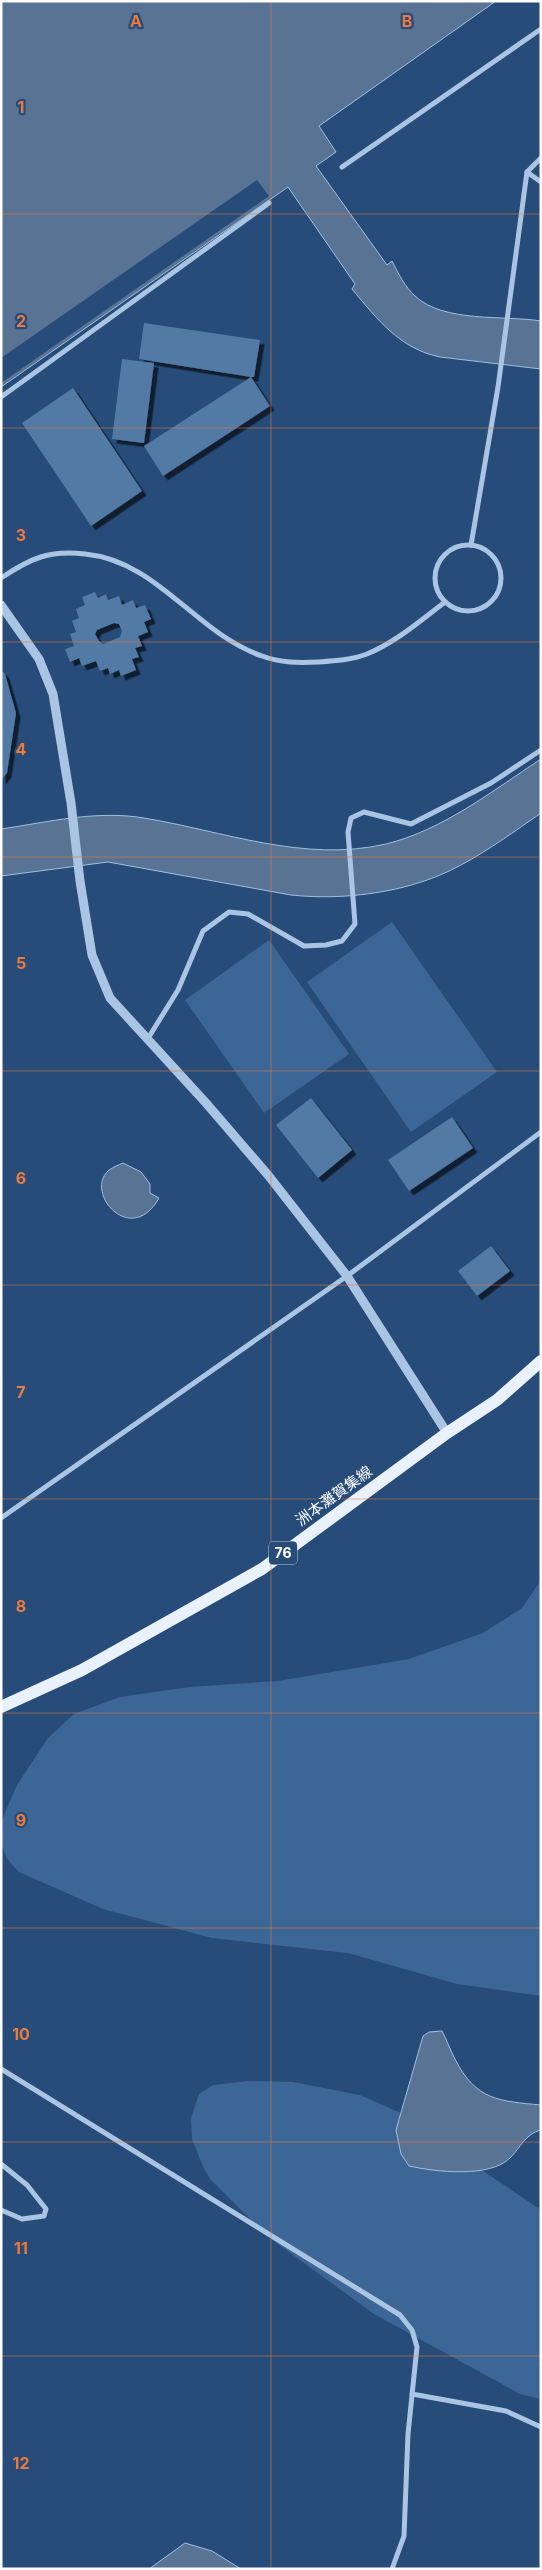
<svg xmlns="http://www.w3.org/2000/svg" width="542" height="2570" font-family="Inter,'Noto Sans JP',sans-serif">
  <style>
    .green { fill: #3b6696 }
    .water { fill: #597394; stroke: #9ec0e3 }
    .pier { fill: #274c79 }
    .building { fill: #5379a5; fill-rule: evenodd; filter: url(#shadow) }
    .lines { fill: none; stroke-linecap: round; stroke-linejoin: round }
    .minor { stroke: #aac5e3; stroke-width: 5 }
    .tertiary { stroke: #aac5e3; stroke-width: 9 }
    .primary { stroke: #e9f1fc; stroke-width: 12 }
    .grid { fill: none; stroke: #ed7a3d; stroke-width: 1; stroke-opacity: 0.55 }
    .labels { text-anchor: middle; stroke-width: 4.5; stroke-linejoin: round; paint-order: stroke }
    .shield { fill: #274c79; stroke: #bec9d7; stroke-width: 1 }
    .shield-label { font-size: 14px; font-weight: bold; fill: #fff }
    .street-label { font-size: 15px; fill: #fff; stroke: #274c79 }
    .grid-label { font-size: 16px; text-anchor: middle; font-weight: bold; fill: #ed7a3d; stroke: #274c79; stroke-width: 4.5; stroke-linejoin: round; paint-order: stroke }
  </style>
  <defs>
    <filter id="shadow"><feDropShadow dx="4.5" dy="4.5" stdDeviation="0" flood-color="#0009"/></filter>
  </defs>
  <rect width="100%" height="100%" fill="#274c79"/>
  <g class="green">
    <polygon points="392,922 497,1072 411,1132 307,982"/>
    <polygon points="269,940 349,1054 264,1113 185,1000"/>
    <polygon points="541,1580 541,1996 457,1984 348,1953 212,1938 103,1909 19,1872 7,1859 1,1843 1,1822 17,1785 48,1738 74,1714 120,1697 189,1687 278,1681 409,1659 483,1633 522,1608"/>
    <polygon points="250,2081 293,2082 360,2095 432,2127 479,2168 541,2210 541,2399 520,2394 374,2314 267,2236 211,2180 204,2169 192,2139 191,2118 199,2094 213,2085"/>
  </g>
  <g class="water">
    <path d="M 1,1 L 496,1 L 319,126 L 336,152 L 316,166 L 387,265 L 392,261 C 398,273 405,287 415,296 C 444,323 503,315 541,321 L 541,369 L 440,357 C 400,349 377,319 352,289 L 355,284 L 288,187 L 1,387 Z"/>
    <path d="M 541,759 L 541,813 C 515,831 489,850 461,865 C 412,892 346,901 291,895 L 108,862 L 1,876 L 1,829 C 49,822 96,810 144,818 C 223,831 304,863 386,844 C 443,830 492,791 541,759 Z"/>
    <path d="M 123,1163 L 141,1172 L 150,1184 L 150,1193 L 159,1198 C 131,1248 83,1192 109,1170 C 113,1167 119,1165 123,1163 Z"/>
    <path d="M 442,2031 C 447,2040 450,2050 455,2059 C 476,2101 500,2101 541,2105 L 541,2130 C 525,2134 521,2147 510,2158 C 490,2178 436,2172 409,2166 L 401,2154 L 396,2130 L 423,2036 L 429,2032 Z"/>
    <polygon points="185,2543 212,2551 241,2569 149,2569"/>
  </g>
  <polygon class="pier" points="257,180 269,196 1,383 1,358"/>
  <g class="building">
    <polygon points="144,323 260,340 254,377 251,377 270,406 163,476 144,446 251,377 139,359"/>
    <polygon points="122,359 154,363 144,443 112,439"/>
    <polygon points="73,388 142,491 91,526 22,423"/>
    <path d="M 95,592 L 98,598 L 106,594 L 108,600 L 119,596 L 122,605 L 133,600 L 136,608 L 145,605 L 151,619 L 144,622 L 148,632 L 138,636 L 142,646 L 135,648 L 139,657 L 132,659 L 136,670 L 121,676 L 119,670 L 110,674 L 108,668 L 100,671 L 96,661 L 82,666 L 79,658 L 70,662 L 65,649 L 74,646 L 70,634 L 76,632 L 72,621 L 79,618 L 76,609 L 85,605 L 82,597 ZM 114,623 L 119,624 L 122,631 L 120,637 L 103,644 L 99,641 L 95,634 L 97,630 Z"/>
    <polygon points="1,670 5,674 16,713 7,773 1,780"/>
    <polygon points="311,1098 352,1150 318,1178 276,1125"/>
    <polygon points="452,1117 473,1148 409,1191 388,1160"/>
    <polygon points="491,1246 510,1271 477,1296 458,1271"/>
  </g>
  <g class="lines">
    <g class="minor">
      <polyline points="342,167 541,29"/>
      <polyline points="527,172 541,182"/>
      <polyline points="1,397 269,203"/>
      <polyline points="471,545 498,387 527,172 541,158"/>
      <circle cx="468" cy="578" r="33"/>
      <path d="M 1,578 C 31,558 49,550 85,554 C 158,561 195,633 262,656 C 281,663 299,663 318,662 C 334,661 352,660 367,654 C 396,642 420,621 445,602"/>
      <polyline points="147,1040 178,990 203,931 229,912 248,914 304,946 326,945 342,941 355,924 348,832 351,818 364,812 411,824 491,783 541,750"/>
      <polyline points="1,1518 347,1276 541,1132"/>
      <polyline points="1,2069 400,2315 412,2330 417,2347 408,2434 404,2536 392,2569"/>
      <polyline points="1,2164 27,2185 46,2209 44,2216 22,2219 1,2210"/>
      <polyline points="412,2394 506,2411 541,2427"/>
    </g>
    <polyline class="tertiary" points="1,605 39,659 53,694 71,803 80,881 92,955 110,998 206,1103 268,1175 347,1276 447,1433"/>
    <polyline class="primary" points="1,1707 82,1670 262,1569 447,1433 497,1400 541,1361"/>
  </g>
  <path class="grid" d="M 271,1 L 271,2569M 1,214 L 541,214M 1,428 L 541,428M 1,642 L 541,642M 1,857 L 541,857M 1,1071 L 541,1071M 1,1285 L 541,1285M 1,1499 L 541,1499M 1,1713 L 541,1713M 1,1928 L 541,1928M 1,2142 L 541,2142M 1,2356 L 541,2356"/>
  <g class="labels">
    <rect class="shield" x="269" y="1541.5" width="28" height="23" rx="4"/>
    <g class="shield-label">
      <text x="283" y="1558">76</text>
    </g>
    <g class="street-label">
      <text transform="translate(334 1496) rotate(-36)" y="5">洲本灘賀集線</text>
    </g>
  </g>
  <g class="grid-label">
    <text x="136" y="27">A</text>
    <text x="407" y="27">B</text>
    <text x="21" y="113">1</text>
    <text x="21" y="327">2</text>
    <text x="21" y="541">3</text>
    <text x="21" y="755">4</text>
    <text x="21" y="969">5</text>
    <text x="21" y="1184">6</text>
    <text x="21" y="1398">7</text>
    <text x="21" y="1612">8</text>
    <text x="21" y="1826">9</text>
    <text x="21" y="2040">10</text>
    <text x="21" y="2254">11</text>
    <text x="21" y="2469">12</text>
  </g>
  <rect width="542" height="2570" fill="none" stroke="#ffffff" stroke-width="5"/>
</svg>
